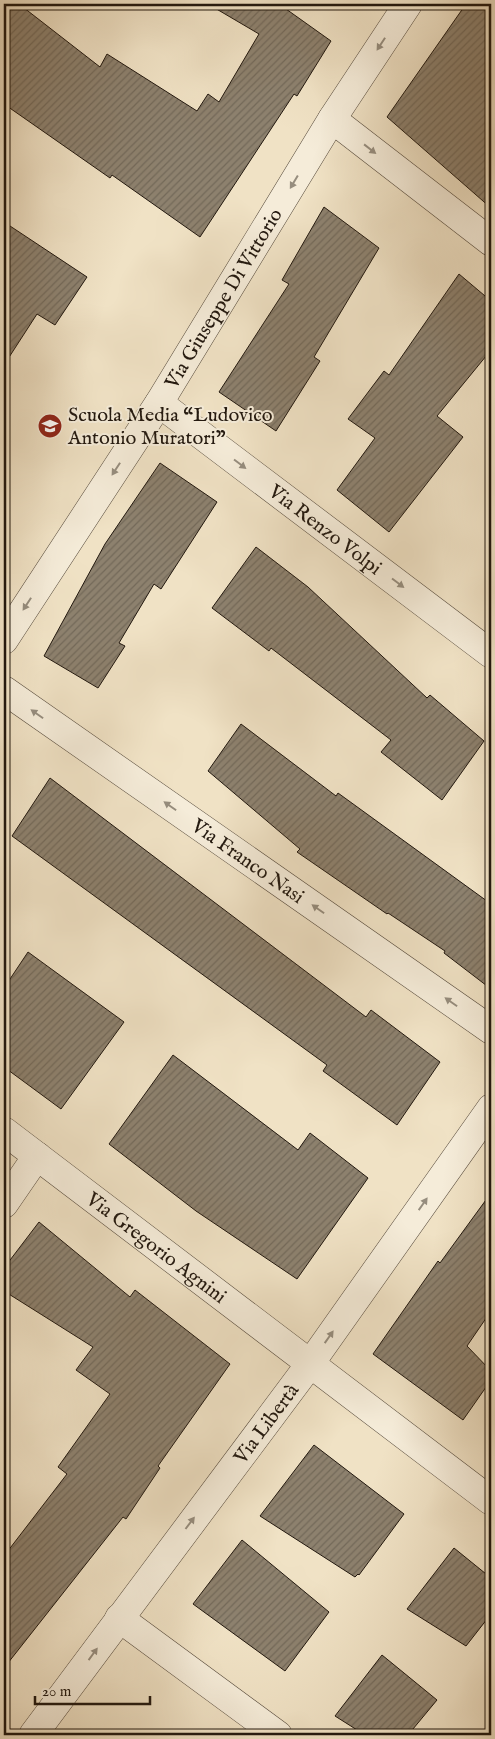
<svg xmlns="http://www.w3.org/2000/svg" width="495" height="1739" font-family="'IM FELL English',serif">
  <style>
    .building { fill: url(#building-hatch); stroke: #22180f }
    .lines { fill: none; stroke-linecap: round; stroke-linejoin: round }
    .street-casing { stroke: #564a3c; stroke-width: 29 }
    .street { stroke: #f5ecd9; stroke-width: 28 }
    .oneway { fill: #968d7e }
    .labels { text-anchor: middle; stroke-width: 4; stroke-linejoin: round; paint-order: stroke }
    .street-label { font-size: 20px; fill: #22180f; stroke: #f5ecd9 }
    .poi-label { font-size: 20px; fill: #22180f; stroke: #f5ecd9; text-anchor: start }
  </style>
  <defs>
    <pattern id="building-hatch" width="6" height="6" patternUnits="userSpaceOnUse" patternTransform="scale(1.25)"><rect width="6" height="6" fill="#8d816e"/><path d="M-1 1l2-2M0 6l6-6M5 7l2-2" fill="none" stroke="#736959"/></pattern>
  </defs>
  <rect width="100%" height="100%" fill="#f0e2c5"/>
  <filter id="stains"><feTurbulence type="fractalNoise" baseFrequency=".004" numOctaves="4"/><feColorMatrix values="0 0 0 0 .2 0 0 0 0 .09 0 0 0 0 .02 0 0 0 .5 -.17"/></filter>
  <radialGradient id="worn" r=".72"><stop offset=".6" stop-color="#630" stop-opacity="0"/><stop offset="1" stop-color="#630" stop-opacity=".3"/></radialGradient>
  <g class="building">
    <polygon points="4,4 19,4 100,67 107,54 197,111 208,94 219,102 259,34 208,4 279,4 331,41 297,96 294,94 200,237 112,175 110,178 4,104"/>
    <polygon points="466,4 491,4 491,208 387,117"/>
    <polygon points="324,207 379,248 314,357 320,361 276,431 219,392 289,284 282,280"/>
    <polygon points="4,222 87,277 55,325 37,314 4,365"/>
    <polygon points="459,274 491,301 491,350 437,416 463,437 389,532 337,490 375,438 348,419 384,371 389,375"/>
    <polygon points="160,463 217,502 161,589 154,584 119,643 125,646 98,688 44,656 105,544"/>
    <polygon points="256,547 308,587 427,698 430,695 484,741 442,800 381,752 391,740 271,648 269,651 212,608"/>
    <polygon points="241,724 336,796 338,793 491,904 491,989 444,953 445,951 388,913 387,914 297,852 300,849 208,771"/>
    <polygon points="50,778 366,1017 371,1010 440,1062 397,1125 323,1071 327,1065 12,836"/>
    <polygon points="28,952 124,1022 61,1109 4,1067 4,988"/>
    <polygon points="173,1055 298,1150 310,1133 368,1178 297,1279 196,1211 109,1144"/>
    <polygon points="491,1193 491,1311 467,1346 491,1371 491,1380 463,1420 373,1354 438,1261 440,1263"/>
    <polygon points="39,1222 130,1297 135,1290 230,1364 158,1466 160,1468 126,1519 123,1517 4,1668 4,1556 67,1474 58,1467 110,1394 76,1370 93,1347 4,1291 4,1268"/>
    <polygon points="314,1445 404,1514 359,1575 358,1574 355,1577 260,1516"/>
    <polygon points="242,1540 329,1612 285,1671 193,1604"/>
    <polygon points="454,1548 491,1578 491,1614 466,1646 407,1609"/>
    <polygon points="382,1655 437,1700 408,1735 365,1735 335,1716"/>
  </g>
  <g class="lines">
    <defs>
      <g id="street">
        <polyline points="332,119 491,242"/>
        <path id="s1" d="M 159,403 L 491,654"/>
        <path id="s2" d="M 4,640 L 159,403 L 332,119 L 408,4"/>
        <path id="s3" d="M 4,690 L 491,1030"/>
        <path id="s4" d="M 4,1131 L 491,1501"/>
        <polyline points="4,1204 37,1156"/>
        <polyline points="119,1618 278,1735"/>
        <path id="s5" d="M 33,1735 L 310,1364 L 491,1108"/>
      </g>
    </defs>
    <use href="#street" class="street-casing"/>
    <use href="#street" class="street"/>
  </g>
  <defs><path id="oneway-solid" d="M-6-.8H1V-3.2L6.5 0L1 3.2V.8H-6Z" transform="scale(1.25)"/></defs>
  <g class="oneway">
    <use href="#oneway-solid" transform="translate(381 44) rotate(123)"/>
    <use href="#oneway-solid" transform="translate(370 149) rotate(38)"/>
    <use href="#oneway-solid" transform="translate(294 182) rotate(121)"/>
    <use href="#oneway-solid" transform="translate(240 464) rotate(37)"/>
    <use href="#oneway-solid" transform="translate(116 469) rotate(123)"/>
    <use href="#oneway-solid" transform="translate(398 583) rotate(37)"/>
    <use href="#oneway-solid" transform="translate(27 604) rotate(123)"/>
    <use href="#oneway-solid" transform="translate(37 714) rotate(-145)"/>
    <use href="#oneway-solid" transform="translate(170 806) rotate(-145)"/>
    <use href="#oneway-solid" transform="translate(318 909) rotate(-145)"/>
    <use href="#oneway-solid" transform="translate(451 1002) rotate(-145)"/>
    <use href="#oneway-solid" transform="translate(423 1204) rotate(-55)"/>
    <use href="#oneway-solid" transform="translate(329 1337) rotate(-55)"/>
    <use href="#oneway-solid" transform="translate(190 1523) rotate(-53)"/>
    <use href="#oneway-solid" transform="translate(93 1654) rotate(-54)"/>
  </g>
  <defs>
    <symbol id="school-disc" viewBox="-11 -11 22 22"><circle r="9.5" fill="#8f2418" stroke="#f5ecd9"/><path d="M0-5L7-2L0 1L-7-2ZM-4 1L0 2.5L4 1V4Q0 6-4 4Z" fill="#fff"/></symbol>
  </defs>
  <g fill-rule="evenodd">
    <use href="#school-disc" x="36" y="412" width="28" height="28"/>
  </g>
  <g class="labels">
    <g class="street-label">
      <text dy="7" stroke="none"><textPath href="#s2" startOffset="406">Via Giuseppe Di Vittorio</textPath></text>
      <text dy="7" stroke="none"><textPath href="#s1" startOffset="209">Via Renzo Volpi</textPath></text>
      <text dy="7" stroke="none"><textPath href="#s3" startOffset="298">Via Franco Nasi</textPath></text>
      <text dy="7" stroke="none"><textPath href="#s4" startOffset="192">Via Gregorio Agnini</textPath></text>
      <text dy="7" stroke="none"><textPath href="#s5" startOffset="389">Via Libertà</textPath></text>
    </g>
    <g class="poi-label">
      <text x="68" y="421">Scuola Media “Ludovico<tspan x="68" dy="23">Antonio Muratori”</tspan></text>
    </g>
  </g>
  <rect width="495" height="1739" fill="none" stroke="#f0e2c5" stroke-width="20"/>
  <rect x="5" y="5" width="485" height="1729" fill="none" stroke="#22180f" stroke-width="2.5"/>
  <rect x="10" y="10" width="475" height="1719" fill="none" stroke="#22180f"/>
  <path d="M35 1696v8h115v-8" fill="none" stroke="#22180f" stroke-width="2.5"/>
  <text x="42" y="1696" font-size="15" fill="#22180f" stroke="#f5ecd9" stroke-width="4" paint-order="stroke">20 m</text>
  <rect width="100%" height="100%" filter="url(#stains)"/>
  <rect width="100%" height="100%" fill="url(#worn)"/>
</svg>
